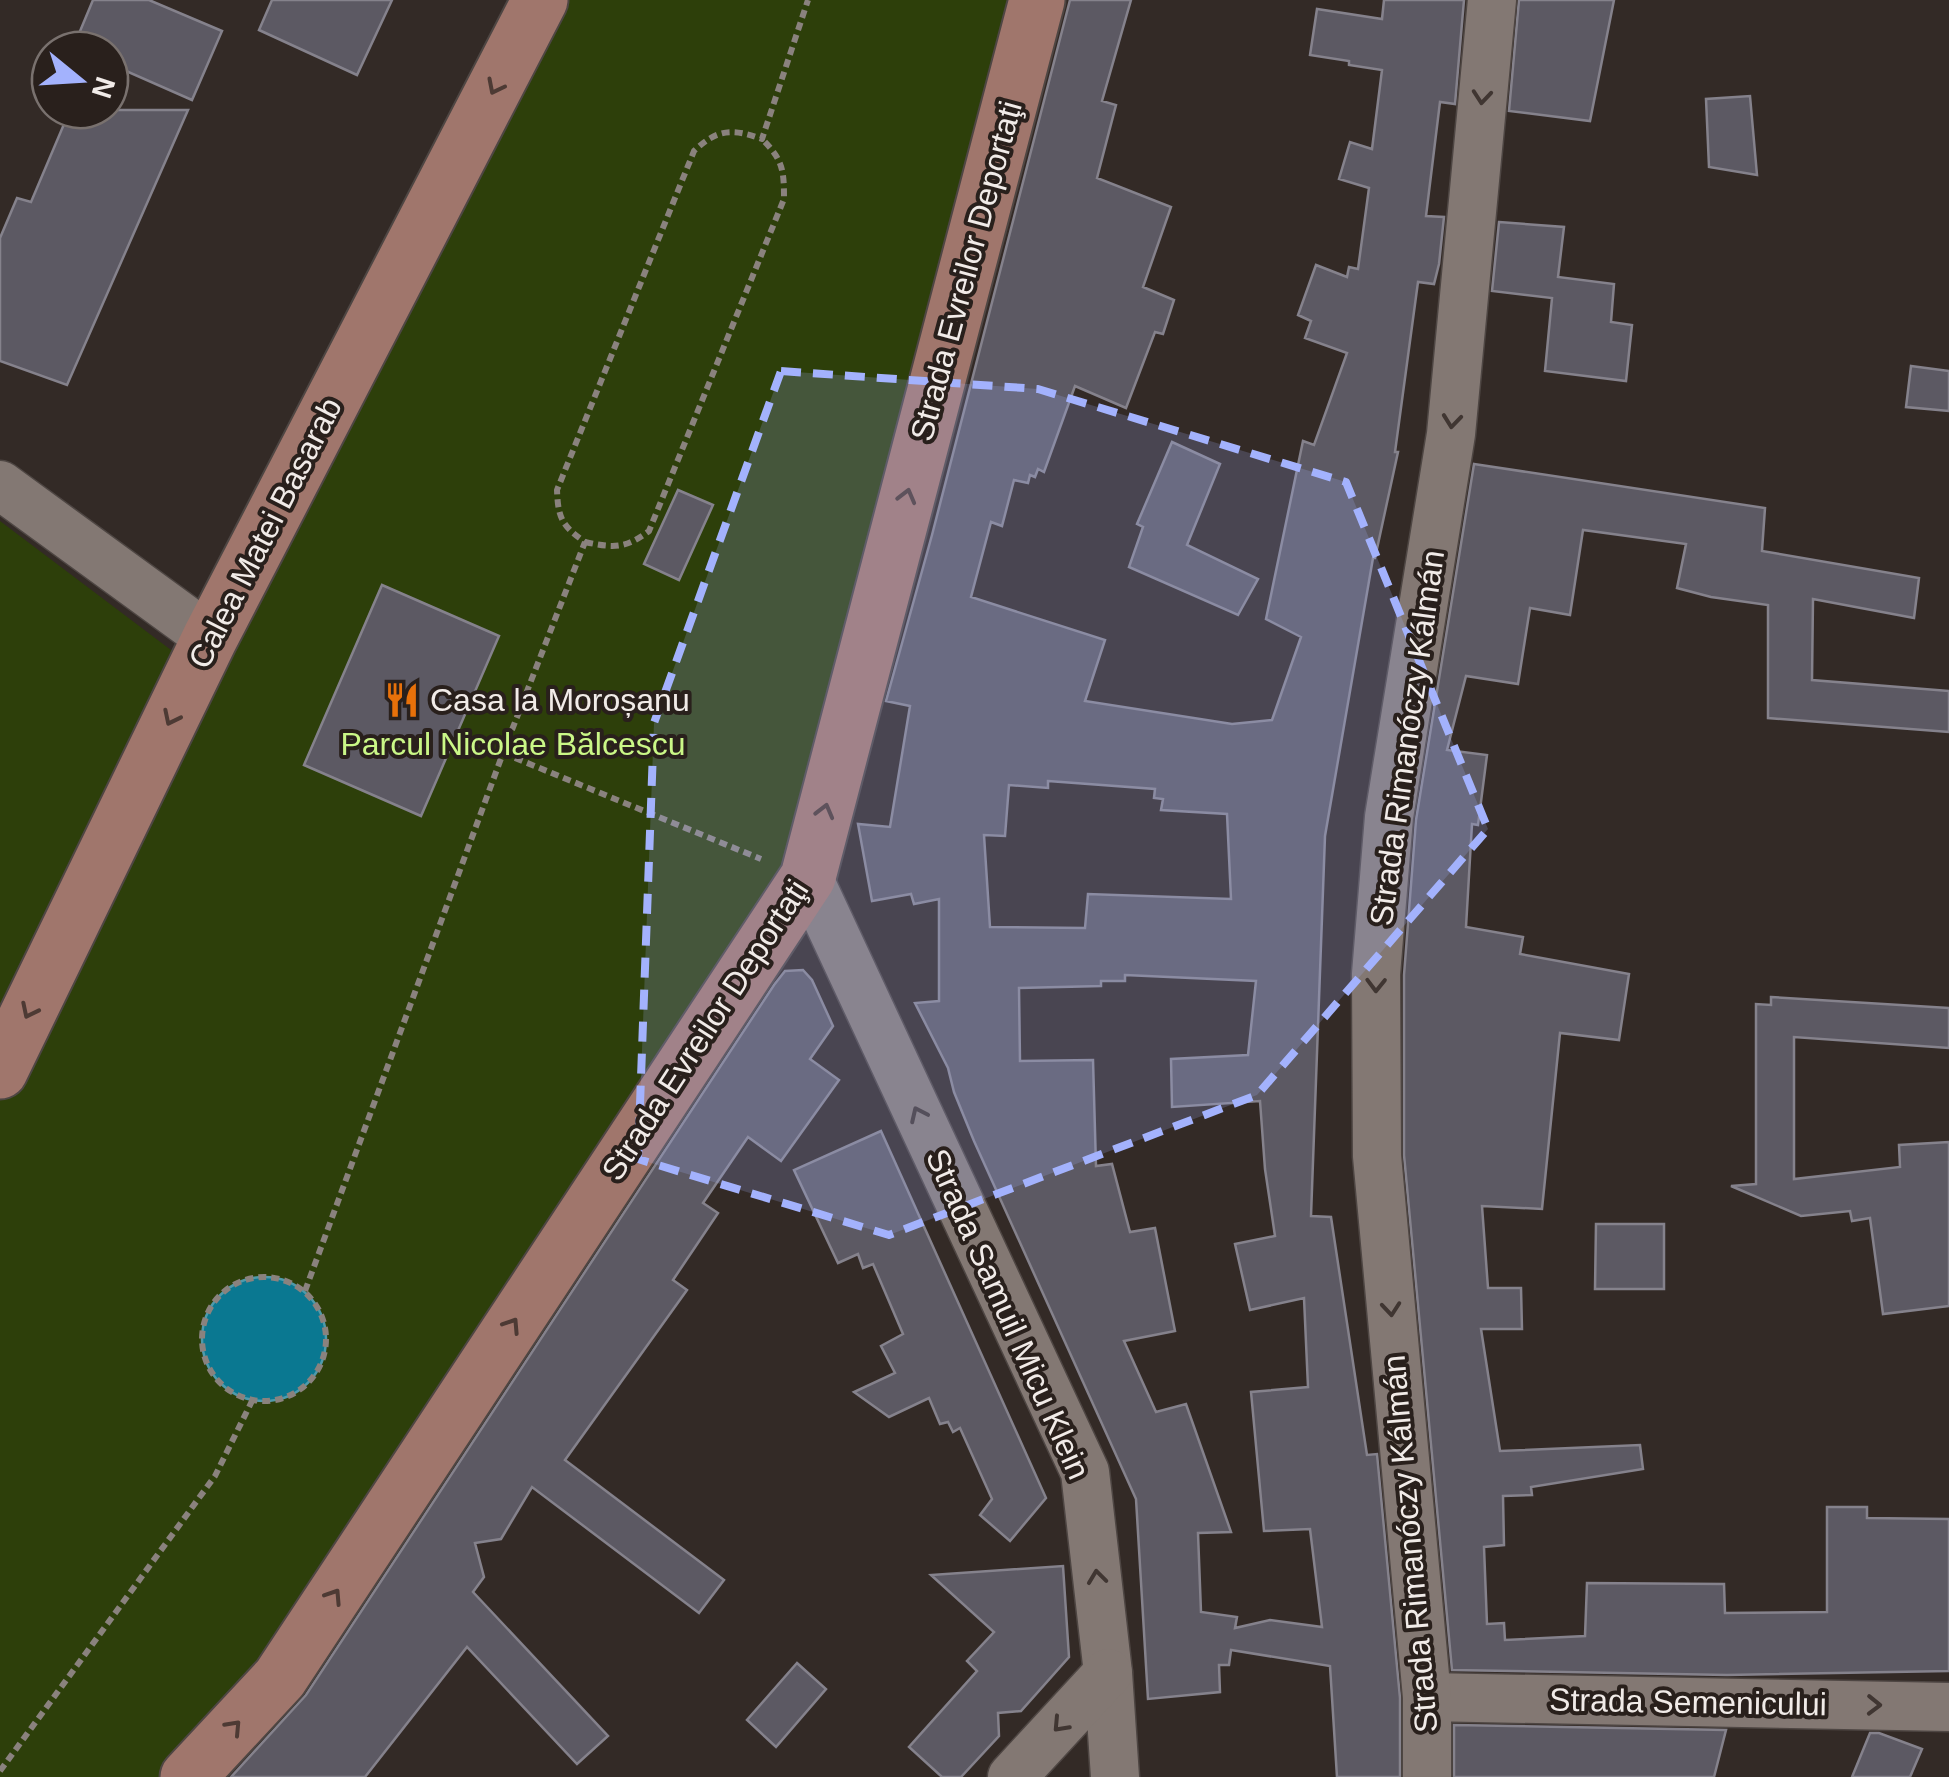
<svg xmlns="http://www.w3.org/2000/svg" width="1949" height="1777" font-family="Arial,sans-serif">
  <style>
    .green { fill: #2d3f0a }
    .water { fill: #0a7891; stroke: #4f9aab; stroke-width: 2.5 }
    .building { fill: #5c5963; stroke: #85828c; stroke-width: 2.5; fill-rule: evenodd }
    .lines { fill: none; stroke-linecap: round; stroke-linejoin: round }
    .street-casing { stroke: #4e4643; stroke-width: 51 }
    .secondary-casing { stroke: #4e4643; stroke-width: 59 }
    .path { stroke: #8a827e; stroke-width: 6; stroke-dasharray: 8 5; stroke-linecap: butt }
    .street { stroke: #837873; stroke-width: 48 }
    .secondary { stroke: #a0766c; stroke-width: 55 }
    .oneway { stroke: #4d3a34 }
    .oneway2 { stroke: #403632 }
    .marked { fill: #a3b2fd; fill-opacity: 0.2; stroke: #a3b2fd; stroke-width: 8; stroke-dasharray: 20 12; stroke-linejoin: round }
    .labels { text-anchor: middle; stroke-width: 8; stroke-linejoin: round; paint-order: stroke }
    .street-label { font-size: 32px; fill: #f1ebe8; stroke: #29201c }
    .poi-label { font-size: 32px; fill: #f1ebe8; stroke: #29201c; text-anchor: start }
    .park-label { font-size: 32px; fill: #caf787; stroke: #29201c }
  </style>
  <rect width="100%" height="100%" fill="#332a26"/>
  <polygon class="green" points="540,0 1037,0 808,877 188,1777 0,1777 0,521 171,650 210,638"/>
  <circle class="water" cx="264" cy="1339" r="62"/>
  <g class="building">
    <polygon points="93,0 149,0 222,31 192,100 110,64 110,50 78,50 73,48"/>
    <polygon points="272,0 392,0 357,75 259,30"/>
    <path d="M 1070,0 L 1131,0 L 1102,101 L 1116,105 L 1097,178 L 1171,207 L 1143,287 L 1174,300 L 1163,334 L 1155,332 L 1126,408 L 1075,386 L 1044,472 L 1038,469 L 1035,477 L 1030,475 L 1028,483 L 1014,480 L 1002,526 L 991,522 L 971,597 L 1105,640 L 1085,701 L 1232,724 L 1272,720 L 1301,637 L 1266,619 L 1303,441 L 1314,445 L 1347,353 L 1305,338 L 1311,321 L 1298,315 L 1316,265 L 1347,277 L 1349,267 L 1358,269 L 1369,188 L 1339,179 L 1350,142 L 1372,149 L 1382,70 L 1349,65 L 1349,61 L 1310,55 L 1317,9 L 1382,19 L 1384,0 L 1464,0 L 1455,104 L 1440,102 L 1426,216 L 1444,217 L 1439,264 L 1434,284 L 1418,282 L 1395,452 L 1398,452 L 1375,558 L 1373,558 L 1325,836 L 1311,1216 L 1331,1217 L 1367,1455 L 1377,1454 L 1400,1698 L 1400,1777 L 1337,1777 L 1330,1666 L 1231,1650 L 1229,1665 L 1219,1665 L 1220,1692 L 1148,1699 L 1136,1499 L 974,1141 L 954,1092 L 948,1068 L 915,1003 L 939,1001 L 939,899 L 914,904 L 911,894 L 872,901 L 858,824 L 890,827 L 910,706 L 886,701 L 932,535 ZM 1048,781 L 1155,789 L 1154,798 L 1163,799 L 1161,810 L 1227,814 L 1231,899 L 1088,894 L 1085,928 L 990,927 L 984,835 L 1005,836 L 1009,785 L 1048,788 ZM 1125,975 L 1256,981 L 1248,1055 L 1171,1059 L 1172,1107 L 1260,1101 L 1265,1169 L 1275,1236 L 1235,1244 L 1250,1310 L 1304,1298 L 1308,1387 L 1251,1392 L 1264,1531 L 1310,1529 L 1322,1627 L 1270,1620 L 1235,1628 L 1237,1617 L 1201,1612 L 1198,1533 L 1231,1532 L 1186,1404 L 1156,1412 L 1124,1341 L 1175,1331 L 1155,1228 L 1130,1232 L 1112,1164 L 1096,1166 L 1093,1060 L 1020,1061 L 1019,988 L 1101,986 L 1101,981 L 1125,981 Z"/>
    <polygon points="1519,0 1614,0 1590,121 1509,111"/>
    <polygon points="1750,96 1757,175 1709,167 1706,99"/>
    <polygon points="70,110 188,110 67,385 0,361 0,238 17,198 31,202"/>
    <polygon points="1499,222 1564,227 1558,277 1614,284 1611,322 1632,325 1626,381 1545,371 1552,298 1492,291"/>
    <polygon points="1911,366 1949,371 1949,411 1906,407"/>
    <polygon points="1172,442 1220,464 1187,545 1258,579 1238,615 1129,567 1143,527 1137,524"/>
    <polygon points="1474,464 1765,508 1762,551 1919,578 1914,618 1813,599 1812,680 1949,691 1949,732 1768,718 1768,605 1711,597 1677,588 1686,544 1583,530 1570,615 1530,608 1518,684 1466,676 1447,750 1487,755 1478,825 1472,824 1466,927 1523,937 1520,954 1629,974 1619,1040 1560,1033 1542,1209 1482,1206 1488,1288 1521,1288 1522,1329 1481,1329 1500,1451 1640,1445 1643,1469 1531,1487 1532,1495 1503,1496 1504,1545 1484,1547 1487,1624 1504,1623 1505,1640 1585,1636 1587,1583 1724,1584 1725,1613 1827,1612 1827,1507 1867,1507 1867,1518 1949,1519 1949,1671 1727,1675 1452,1670 1404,1155 1404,975 1416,820"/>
    <polygon points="678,490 713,505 679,580 644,564"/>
    <polygon points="382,585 499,636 421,816 304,765"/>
    <polygon points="803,970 812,980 833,1026 810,1059 839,1080 781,1161 748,1137 703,1203 718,1213 673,1280 687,1290 565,1460 724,1580 699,1613 532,1487 501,1539 475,1543 484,1577 473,1592 608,1736 577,1764 467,1647 365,1777 231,1777 306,1695 774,985 785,971"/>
    <polygon points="1771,997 1949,1008 1949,1048 1794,1037 1794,1179 1900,1167 1899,1145 1949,1142 1949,1306 1883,1314 1870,1218 1852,1221 1850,1211 1801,1216 1731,1186 1756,1184 1756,1004 1771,1005"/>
    <polygon points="881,1131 1046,1498 1010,1541 980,1515 992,1499 960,1428 953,1432 948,1422 940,1424 929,1398 889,1417 854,1392 895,1373 881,1346 903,1334 873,1264 863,1268 858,1254 838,1263 794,1170"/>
    <polygon points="1596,1224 1664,1224 1664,1289 1595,1289"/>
    <polygon points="1063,1566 1069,1657 1021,1711 998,1713 999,1736 961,1777 942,1777 909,1747 977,1671 967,1661 994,1632 931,1575"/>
    <polygon points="797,1663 826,1689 776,1747 747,1720"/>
    <polygon points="1454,1725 1726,1730 1714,1777 1454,1777"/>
    <polygon points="1870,1733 1879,1733 1922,1749 1910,1777 1852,1777"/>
  </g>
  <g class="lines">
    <defs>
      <g id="street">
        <polyline points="0,485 210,638"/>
        <polyline points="808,877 1085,1472 1108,1673 1115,1777"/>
        <polyline points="1427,1697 1949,1707"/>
        <polyline points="1012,1777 1108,1673"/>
        <polyline points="1427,1777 1427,1697 1377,1156 1376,974 1389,817 1451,434 1492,0"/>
      </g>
      <g id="secondary">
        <polyline points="0,1071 210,638 540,0"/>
        <polyline points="188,1777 280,1678 808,877 1037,0"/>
      </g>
    </defs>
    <use href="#street" class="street-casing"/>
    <use href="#secondary" class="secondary-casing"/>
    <g class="path">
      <path d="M 585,542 C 613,548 625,549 649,531 L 784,199 C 784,170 783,160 762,139"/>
      <polyline points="503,753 761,859"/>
      <circle cx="264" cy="1339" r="62"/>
      <path d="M 305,1291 L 503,753 L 585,542 C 562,526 558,518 557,490 L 694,151 C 717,129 732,128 762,139 L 808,0"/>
      <polyline points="0,1771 215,1476 252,1401"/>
    </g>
    <use href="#street" class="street"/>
    <use href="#secondary" class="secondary"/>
  </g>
  <defs><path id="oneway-chevron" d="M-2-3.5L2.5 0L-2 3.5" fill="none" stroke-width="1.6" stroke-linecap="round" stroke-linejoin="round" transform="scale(2.5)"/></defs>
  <g class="oneway">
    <use href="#oneway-chevron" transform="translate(495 87) rotate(117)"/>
    <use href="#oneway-chevron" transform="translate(907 496) rotate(-75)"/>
    <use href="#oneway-chevron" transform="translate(171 718) rotate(116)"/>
    <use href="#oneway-chevron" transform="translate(825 811) rotate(-75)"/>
    <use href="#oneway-chevron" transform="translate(29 1011) rotate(116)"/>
    <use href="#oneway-chevron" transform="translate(512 1325) rotate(-57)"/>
    <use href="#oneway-chevron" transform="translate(334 1596) rotate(-57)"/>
    <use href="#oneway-chevron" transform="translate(234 1727) rotate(-47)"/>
  </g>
  <g class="oneway2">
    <use href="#oneway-chevron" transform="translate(1482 97) rotate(95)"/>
    <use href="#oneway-chevron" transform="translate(1452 421) rotate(96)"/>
    <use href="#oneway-chevron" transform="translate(1376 985) rotate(91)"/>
    <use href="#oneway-chevron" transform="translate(918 1114) rotate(-115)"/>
    <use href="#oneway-chevron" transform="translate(1391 1309) rotate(85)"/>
    <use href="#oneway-chevron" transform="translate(1097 1577) rotate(-97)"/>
    <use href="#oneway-chevron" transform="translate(1874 1705) rotate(1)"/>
    <use href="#oneway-chevron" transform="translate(1060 1725) rotate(133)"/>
  </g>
  <path class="marked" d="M 781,371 L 1038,389 L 1346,482 L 1488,829 L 1257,1095 L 889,1235 L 638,1159 L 654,723 Z"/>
  <defs>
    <symbol id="restaurant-bare" viewBox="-9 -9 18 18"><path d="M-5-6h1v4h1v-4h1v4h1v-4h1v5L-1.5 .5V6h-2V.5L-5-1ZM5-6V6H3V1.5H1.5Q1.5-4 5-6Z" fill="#e8710a" stroke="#29201c" stroke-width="2.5" paint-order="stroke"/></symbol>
  </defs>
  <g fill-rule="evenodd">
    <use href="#restaurant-bare" x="377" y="675" width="50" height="50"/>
  </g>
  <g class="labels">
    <g class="street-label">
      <text transform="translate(966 271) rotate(-75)" y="11">Strada Evreilor Deportaţi</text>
      <text transform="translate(265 533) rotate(-63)" y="11">Calea Matei Basarab</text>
      <text transform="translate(1407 738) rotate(-82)" y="11">Strada Rimanóczy Kálmán</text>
      <text transform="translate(705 1030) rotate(-57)" y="11">Strada Evreilor Deportaţi</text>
      <text transform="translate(1008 1314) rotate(66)" y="11">Strada Samuil Micu Klein</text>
      <text transform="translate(1410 1544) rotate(-95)" y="11">Strada Rimanóczy Kálmán</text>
      <text transform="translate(1688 1702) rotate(1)" y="11">Strada Semenicului</text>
    </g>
    <g class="poi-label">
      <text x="430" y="711">Casa la Moroșanu</text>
    </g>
    <g class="park-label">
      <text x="513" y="755">Parcul Nicolae Bălcescu</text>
    </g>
  </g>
  <g transform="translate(80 80) rotate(108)"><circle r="48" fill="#29201c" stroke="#79716e" stroke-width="2.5"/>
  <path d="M0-8L18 38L0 25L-18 38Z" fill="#a3b2fd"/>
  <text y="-15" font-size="28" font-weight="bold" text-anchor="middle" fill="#f1ebe8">N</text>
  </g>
</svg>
